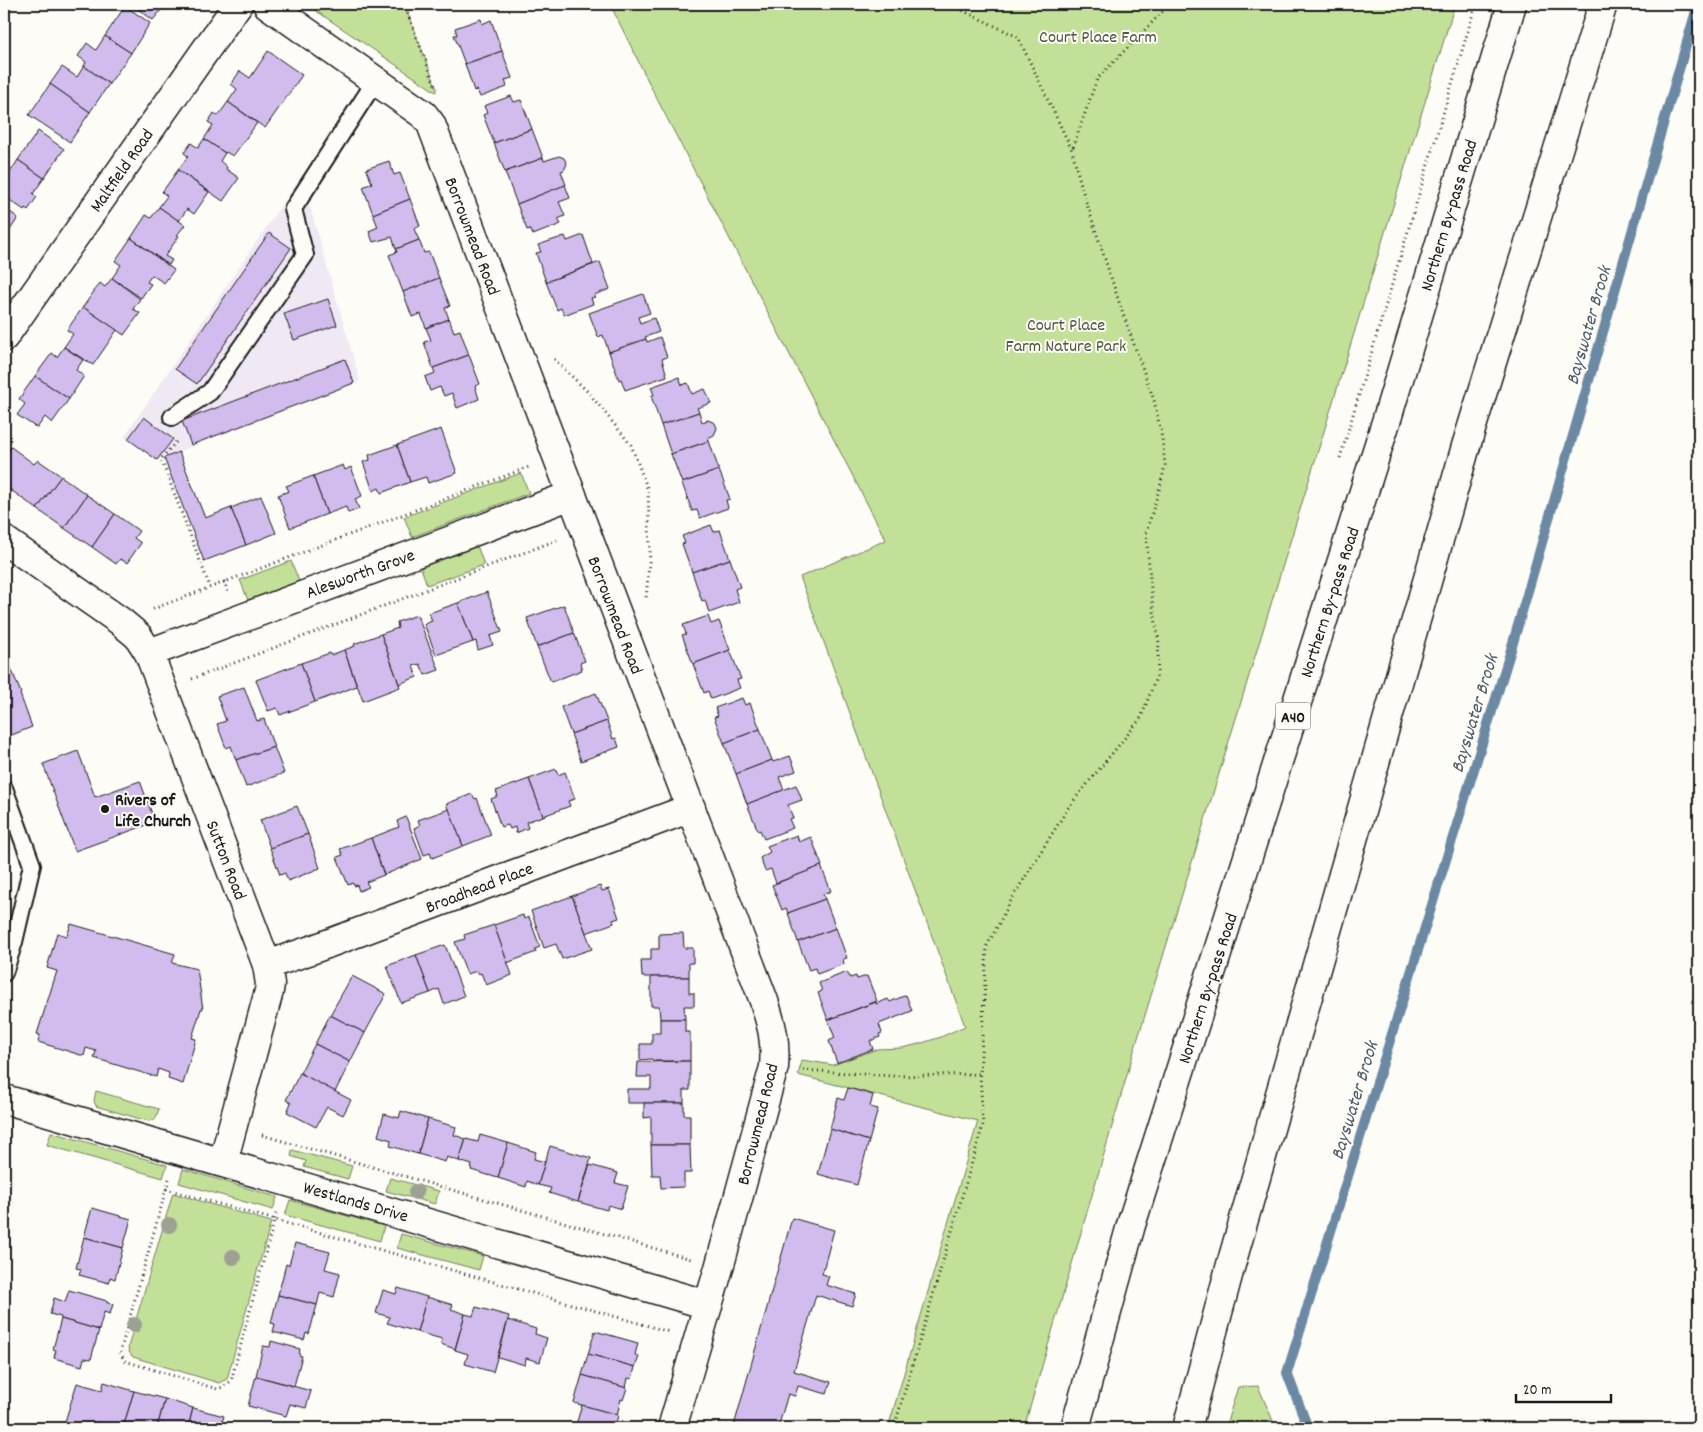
<svg xmlns="http://www.w3.org/2000/svg" width="1703" height="1432" font-family="Dekko,sans-serif">
  <style>
    .built { fill: #f0e9f4 }
    .green { fill: #c3e098; stroke: #707e5a }
    .lines { fill: none; stroke-linecap: round; stroke-linejoin: round }
    .stream { stroke: #6c89a4; stroke-width: 10 }
    .building { fill: #d1bced; stroke: #1c1c1c }
    .lane-casing { stroke: #1c1c1c; stroke-width: 20 }
    .street-casing { stroke: #1c1c1c; stroke-width: 31 }
    .highway-casing { stroke: #1c1c1c; stroke-width: 31 }
    .path { stroke: #1c1c1c; stroke-width: 3; stroke-dasharray: 1 4; stroke-linecap: butt }
    .lane { stroke: #fdfcf7; stroke-width: 16 }
    .street { stroke: #fdfcf7; stroke-width: 28 }
    .highway { stroke: #fdfcf7; stroke-width: 28 }
    .tree { fill: #9da193 }
    .poi-dot { fill: #1c1c1c; stroke: #fdfcf7; stroke-width: 2 }
    .labels { text-anchor: middle; stroke-width: 4; stroke-linejoin: round; paint-order: stroke }
    .shield { fill: #fdfcf7; stroke: #605f5e; stroke-width: 1 }
    .shield-label { font-size: 16px; font-weight: bold; fill: #1c1c1c }
    .park-label { font-size: 18px; fill: #4e5741; stroke: #fdfcf7 }
    .street-label { font-size: 18px; fill: #1c1c1c; stroke: #fdfcf7 }
    .poi-label { font-size: 18px; font-weight: bold; fill: #1c1c1c; stroke: #fdfcf7; text-anchor: start }
    .water-label { font-size: 19px; font-style: italic; fill: #4b5c6b; stroke: #fdfcf7 }
  </style>
  <rect width="100%" height="100%" fill="#fdfcf7"/>
  <filter id="ink" filterUnits="userSpaceOnUse"><feTurbulence type="fractalNoise" baseFrequency=".02" numOctaves="2"/><feDisplacementMap in="SourceGraphic" scale="10" xChannelSelector="R" yChannelSelector="G"/><feConvolveMatrix kernelMatrix="1 2 1 2 8 2 1 2 1" color-interpolation-filters="sRGB"/></filter>
  <g filter="url(#ink)">
    <polygon class="built" points="356,98 369,106 309,203 360,381 157,460 124,437 267,226"/>
    <g class="green">
      <polygon points="306,4 404,4 437,89 436,92"/>
      <polygon points="610,4 1455,4 1134,1051 1024,1428 888,1428 978,1121 798,1075 802,1060 833,1065 877,1049 902,1048 919,1044 941,1037 965,1026 800,577 886,540 655,95"/>
      <polygon points="521,473 529,493 412,537 404,517"/>
      <polygon points="473,545 478,548 484,565 427,585 421,568 423,564"/>
      <polygon points="291,561 299,581 248,600 240,580"/>
      <polygon points="96,1091 159,1109 155,1120 148,1121 99,1107 96,1106 94,1101"/>
      <polygon points="51,1132 167,1165 163,1178 47,1145"/>
      <polygon points="292,1150 352,1166 348,1179 304,1167 306,1161 291,1156"/>
      <polygon points="183,1169 277,1197 273,1210 179,1183"/>
      <polygon points="390,1178 439,1191 435,1204 386,1191"/>
      <polygon points="173,1193 271,1222 227,1379 219,1383 133,1357 129,1352 128,1347"/>
      <polygon points="290,1200 384,1226 380,1241 285,1215"/>
      <polygon points="401,1234 483,1256 479,1270 397,1248"/>
      <polygon points="1258,1386 1276,1428 1225,1428 1238,1387"/>
    </g>
    <g class="lines">
      <polyline class="stream" points="1308,1428 1287,1373 1510,653 1698,4"/>
    </g>
    <g class="building">
      <polygon points="131,4 166,4 153,20"/>
      <polygon points="125,6 150,23 131,53 105,36"/>
      <polygon points="481,19 482,24 491,20 502,51 465,64 454,35 457,35 455,28"/>
      <polygon points="105,36 131,53 109,84 84,66 86,62 78,56 87,43 96,50"/>
      <polygon points="268,51 302,75 265,128 228,102 237,89 231,84 240,71 250,78"/>
      <polygon points="502,51 512,78 505,80 507,87 480,97 477,90 474,91 465,64"/>
      <polygon points="84,66 109,84 90,112 50,84 62,67 77,77"/>
      <polygon points="50,84 90,112 70,142 29,115"/>
      <polygon points="511,96 514,102 521,100 532,129 494,143 483,115 487,113 484,106"/>
      <polygon points="228,102 257,123 233,156 226,152 225,153 204,139 213,125 208,122 214,113 218,116"/>
      <polygon points="532,129 543,158 505,172 494,143"/>
      <polygon points="38,131 64,149 44,178 18,160"/>
      <polygon points="204,139 225,153 220,161 227,167 226,169 239,178 223,201 178,170 188,156 184,153 191,143 198,148"/>
      <polygon points="559,156 564,158 567,164 564,170 561,171 566,185 517,204 505,172 543,158 544,161"/>
      <polygon points="18,160 44,178 33,194 37,197 28,210 25,208 24,210 4,196 4,182"/>
      <polygon points="389,161 394,175 400,173 410,199 373,214 363,187 372,183 366,169"/>
      <polygon points="178,170 209,192 194,214 187,209 179,221 159,207 167,196 162,192"/>
      <polygon points="565,185 570,198 559,202 565,216 558,219 561,224 533,235 530,229 527,230 517,204"/>
      <polygon points="410,199 420,226 414,229 419,240 396,249 392,237 373,242 369,231 378,227 373,214"/>
      <polygon points="4,207 18,218 4,239"/>
      <polygon points="159,207 185,225 177,235 179,236 165,256 172,260 169,265 131,238 146,215 151,218"/>
      <polygon points="269,233 291,248 197,384 175,369"/>
      <polygon points="583,235 593,264 546,282 536,253 541,252 538,245 565,236 567,241"/>
      <polygon points="131,238 174,270 164,283 152,275 147,282 151,284 141,298 112,278 121,265 115,261"/>
      <polygon points="419,240 424,253 429,252 439,278 403,292 389,255 397,252 396,249"/>
      <polygon points="600,262 610,289 594,295 595,297 591,298 593,304 564,315 561,308 557,310 546,282"/>
      <polygon points="112,278 140,299 133,309 140,313 124,335 83,307 100,283 105,287"/>
      <polygon points="439,278 450,306 445,308 449,319 426,328 421,314 412,317 403,292"/>
      <polygon points="643,294 650,313 638,317 640,323 654,318 659,332 645,337 646,339 609,352 603,335 598,337 589,313"/>
      <polygon points="328,299 337,325 294,340 284,314"/>
      <polygon points="83,307 117,330 93,365 64,347 73,334 67,330"/>
      <polygon points="449,319 454,332 460,330 469,355 433,368 424,342 431,340 426,328"/>
      <polygon points="660,337 667,357 662,359 667,376 625,390 621,379 619,380 609,352 646,339 647,342"/>
      <polygon points="64,347 83,360 76,370 84,376 69,399 35,376 52,353 57,357"/>
      <polygon points="469,355 480,384 475,386 479,399 457,408 452,393 444,396 440,387 430,391 425,377 435,373 433,368"/>
      <polygon points="345,359 354,383 191,445 182,421"/>
      <polygon points="35,376 69,399 52,423 45,417 37,428 17,415 25,404 19,399"/>
      <polygon points="679,377 682,385 688,383 692,394 705,389 711,403 697,408 699,412 661,425 651,396 654,395 651,387"/>
      <polygon points="699,412 702,422 708,420 715,423 717,428 714,435 708,438 709,441 671,454 661,425"/>
      <polygon points="144,417 173,439 157,460 128,439"/>
      <polygon points="441,429 457,473 428,483 426,477 410,482 397,445"/>
      <polygon points="709,441 719,470 682,483 671,454"/>
      <polygon points="397,445 410,482 381,493 379,488 373,491 363,462 370,460 369,455"/>
      <polygon points="11,447 34,464 38,460 61,476 37,509 4,485 4,458"/>
      <polygon points="179,452 205,518 231,508 246,545 204,561 164,458"/>
      <polygon points="343,465 345,470 351,467 362,496 355,499 359,509 348,513 346,507 327,514 313,476"/>
      <polygon points="719,470 730,499 726,500 728,508 700,518 697,510 692,511 682,483"/>
      <polygon points="61,476 87,495 64,528 37,509"/>
      <polygon points="313,476 327,514 290,528 278,495 289,491 286,486"/>
      <polygon points="87,495 115,514 92,547 64,528"/>
      <polygon points="261,496 276,533 246,545 231,508"/>
      <polygon points="115,514 139,531 134,538 141,543 127,563 120,559 116,564 92,547"/>
      <polygon points="711,525 714,532 720,530 730,559 692,572 682,544 685,543 682,536"/>
      <polygon points="730,559 740,587 735,589 739,602 709,613 705,600 702,601 692,572"/>
      <polygon points="487,592 502,632 490,636 493,645 478,650 476,641 473,642 458,603"/>
      <polygon points="458,603 473,642 436,655 424,624 432,621 429,613"/>
      <polygon points="564,605 574,633 537,647 527,618"/>
      <polygon points="417,615 439,670 425,675 420,664 413,666 417,677 399,684 381,634 398,628 397,622"/>
      <polygon points="708,616 711,624 719,621 730,650 693,664 682,635 686,634 683,625"/>
      <polygon points="574,633 585,661 580,663 582,670 551,682 537,647"/>
      <polygon points="381,634 400,687 363,701 344,650 355,646 354,644"/>
      <polygon points="344,650 357,686 315,702 301,663 330,653 331,655"/>
      <polygon points="730,650 741,679 737,680 740,688 711,699 708,691 704,693 693,664"/>
      <polygon points="4,651 21,693 20,694 32,727 4,738"/>
      <polygon points="301,663 315,702 280,715 277,708 268,711 256,680"/>
      <polygon points="244,687 257,721 264,719 274,747 236,760 231,746 226,748 217,724 226,721 217,696"/>
      <polygon points="596,693 607,721 571,734 561,707"/>
      <polygon points="742,698 745,705 750,703 760,729 724,743 714,717 718,716 715,708"/>
      <polygon points="607,721 613,739 616,738 619,747 581,761 571,734"/>
      <polygon points="760,729 772,760 736,774 724,743"/>
      <polygon points="274,747 284,773 246,787 236,760"/>
      <polygon points="78,751 95,797 140,781 155,822 75,851 43,764"/>
      <polygon points="790,756 796,771 779,777 784,790 747,804 736,774 772,760 773,762"/>
      <polygon points="556,769 558,775 565,772 575,799 568,801 570,806 543,816 529,779"/>
      <polygon points="529,779 543,816 526,822 528,828 516,833 515,827 510,829 508,825 501,827 491,799 498,796 496,791"/>
      <polygon points="796,785 802,800 788,805 793,818 789,819 793,828 764,839 760,830 758,831 747,804"/>
      <polygon points="472,794 475,799 477,798 491,835 463,846 446,804"/>
      <polygon points="297,806 308,834 270,848 260,820"/>
      <polygon points="449,809 463,846 432,858 430,853 424,855 414,828 420,825 418,820"/>
      <polygon points="406,817 422,859 384,875 371,838 399,827 397,821"/>
      <polygon points="308,834 320,868 288,881 285,873 280,875 270,848"/>
      <polygon points="797,835 799,842 811,837 822,866 776,883 771,869 765,871 760,858 770,852 767,846"/>
      <polygon points="371,838 384,875 366,882 369,887 359,891 357,885 354,886 353,883 348,885 337,857 343,855 340,849"/>
      <polygon points="821,866 831,891 823,894 825,899 788,913 786,908 782,910 772,885"/>
      <polygon points="600,886 602,891 609,889 619,918 613,920 614,923 586,933 572,896"/>
      <polygon points="572,896 592,949 562,959 556,944 544,948 531,911"/>
      <polygon points="825,899 836,928 798,942 788,913"/>
      <polygon points="523,915 524,919 529,917 540,947 535,949 536,952 507,963 494,925"/>
      <polygon points="71,924 175,954 172,963 197,969 203,1009 201,1009 192,1038 196,1039 183,1084 168,1079 169,1073 158,1069 156,1077 94,1058 96,1051 86,1048 84,1056 38,1042 40,1035 37,1034 57,971 47,968 57,933 67,936"/>
      <polygon points="494,925 512,975 486,985 481,973 479,974 477,971 467,974 455,942 465,939 464,935"/>
      <polygon points="836,928 847,958 843,959 844,964 817,974 815,968 809,970 798,942"/>
      <polygon points="683,933 684,948 693,948 693,963 689,963 689,977 642,977 641,960 651,960 651,949 659,949 659,934"/>
      <polygon points="445,945 464,996 444,1004 439,989 430,993 416,955"/>
      <polygon points="416,955 430,993 401,1003 387,966"/>
      <polygon points="847,972 850,978 856,976 857,979 867,976 877,1001 828,1020 818,993 822,991 819,983"/>
      <polygon points="352,976 386,994 365,1033 330,1015"/>
      <polygon points="651,977 689,977 689,993 694,993 694,1006 684,1006 685,1019 660,1019 659,1006 651,1006"/>
      <polygon points="906,995 912,1011 879,1024 882,1033 879,1034 880,1037 870,1041 873,1049 837,1063 829,1041 835,1038 828,1020 876,1002 876,1004 888,999 890,1002"/>
      <polygon points="330,1015 365,1033 350,1062 315,1044"/>
      <polygon points="660,1019 685,1019 685,1032 690,1032 690,1061 653,1061 652,1059 640,1060 640,1044 652,1044 652,1033 660,1033"/>
      <polygon points="315,1044 350,1062 335,1092 300,1073"/>
      <polygon points="690,1061 690,1090 684,1090 684,1103 627,1103 627,1089 651,1089 651,1077 637,1077 638,1062"/>
      <polygon points="300,1073 351,1100 343,1115 327,1107 316,1127 287,1112 291,1103 286,1100"/>
      <polygon points="848,1088 873,1095 870,1107 878,1109 869,1141 830,1129 838,1098 844,1100"/>
      <polygon points="644,1103 684,1103 684,1115 690,1115 690,1145 651,1145 651,1117 644,1118"/>
      <polygon points="401,1111 428,1119 418,1154 390,1146 391,1140 378,1136 384,1114 399,1118"/>
      <polygon points="428,1119 456,1127 454,1135 466,1139 459,1161 447,1157 445,1162 418,1154"/>
      <polygon points="830,1129 869,1141 857,1185 818,1174"/>
      <polygon points="480,1135 508,1143 498,1178 471,1170 472,1165 459,1161 466,1139 478,1142"/>
      <polygon points="508,1143 536,1152 534,1159 545,1162 538,1185 527,1181 526,1187 498,1178"/>
      <polygon points="651,1145 690,1145 691,1173 684,1173 684,1187 661,1188 660,1175 652,1175"/>
      <polygon points="550,1146 591,1158 578,1202 549,1193 551,1188 538,1185"/>
      <polygon points="590,1165 618,1173 615,1183 628,1186 621,1209 608,1205 607,1210 578,1202"/>
      <polygon points="92,1208 131,1219 123,1248 84,1237"/>
      <polygon points="792,1218 834,1230 822,1274 829,1276 826,1285 856,1294 852,1306 816,1295 794,1371 831,1382 827,1394 798,1386 795,1396 788,1394 778,1428 742,1428 734,1426"/>
      <polygon points="84,1237 123,1248 115,1279 110,1277 109,1283 79,1275 81,1269 76,1268"/>
      <polygon points="295,1243 330,1252 325,1269 340,1273 334,1297 320,1293 317,1305 278,1295 286,1264 289,1265"/>
      <polygon points="398,1288 427,1297 417,1332 387,1323 390,1317 376,1313 383,1290 396,1294"/>
      <polygon points="69,1290 107,1301 107,1303 113,1304 110,1314 104,1312 99,1330 61,1319 61,1317 50,1314 54,1298 65,1302"/>
      <polygon points="278,1295 317,1305 309,1334 306,1333 304,1340 273,1332 275,1324 271,1323"/>
      <polygon points="427,1297 453,1305 451,1309 465,1314 455,1349 441,1344 442,1339 417,1332"/>
      <polygon points="476,1307 509,1316 493,1372 465,1364 468,1354 455,1350 465,1314 473,1316"/>
      <polygon points="61,1319 99,1330 91,1359 84,1358 82,1366 54,1358 56,1350 53,1349"/>
      <polygon points="508,1320 536,1329 535,1334 547,1338 540,1362 526,1358 525,1365 498,1357"/>
      <polygon points="595,1331 638,1343 635,1355 639,1357 635,1367 588,1354"/>
      <polygon points="271,1341 300,1349 299,1355 302,1356 294,1386 256,1376 263,1346 270,1347"/>
      <polygon points="588,1354 635,1367 632,1379 628,1378 626,1388 582,1375"/>
      <polygon points="582,1375 627,1388 623,1400 621,1399 617,1415 574,1403"/>
      <polygon points="256,1376 311,1391 306,1408 290,1404 286,1416 248,1406"/>
      <polygon points="104,1382 134,1391 123,1428 98,1422 96,1428 63,1428 77,1383 102,1390"/>
      <polygon points="134,1391 165,1399 157,1428 123,1428"/>
      <polygon points="165,1399 193,1408 188,1428 157,1428"/>
      <polygon points="582,1405 618,1415 615,1428 575,1428"/>
      <polygon points="193,1408 224,1416 220,1428 188,1428"/>
    </g>
    <g class="lines">
      <defs>
        <g id="lane">
          <polyline points="172,417 210,392 305,255 293,209 376,80"/>
          <polyline points="4,788 32,865 14,942 4,973"/>
        </g>
        <g id="street">
          <path d="M 267,4 L 424,115 L 431,124 L 764,1001 C 772,1026 776,1040 774,1067 L 719,1268 L 672,1428"/>
          <polyline points="4,337 238,4"/>
          <polyline points="4,540 120,621 138,636 149,653 267,965 270,984 269,991 223,1162"/>
          <polyline points="149,653 572,495"/>
          <polyline points="267,965 311,950 691,808"/>
          <polyline points="4,1099 708,1305"/>
        </g>
        <g id="highway">
          <polyline points="1075,1428 1131,1225 1386,422 1512,4"/>
          <polyline points="1187,1428 1230,1268 1466,446 1603,4"/>
        </g>
      </defs>
      <use href="#lane" class="lane-casing"/>
      <use href="#street" class="street-casing"/>
      <use href="#highway" class="highway-casing"/>
      <g class="path">
        <polyline points="404,4 435,85"/>
        <polyline points="949,4 1018,37 1072,150 1097,79 1170,4"/>
        <polyline points="554,359 589,393 631,445 648,490 650,553 646,599"/>
        <polyline points="176,442 161,459 210,587"/>
        <polyline points="1340,458 1476,4"/>
        <polyline points="224,581 228,592"/>
        <polyline points="153,609 529,467"/>
        <polyline points="192,679 557,540"/>
        <polyline points="803,1070 893,1076 980,1074"/>
        <polyline points="262,1135 691,1259"/>
        <polyline points="169,1179 120,1352 125,1361 217,1389 223,1387 231,1381 277,1210"/>
        <polyline points="166,1189 670,1332"/>
        <polyline points="894,1428 983,1125 980,1074 987,946 1014,895 1070,805 1141,718 1157,675 1159,643 1152,599 1146,533 1161,483 1165,465 1162,438 1154,400 1122,311 1082,189 1072,150"/>
      </g>
      <use href="#lane" class="lane"/>
      <use href="#street" class="street"/>
      <use href="#highway" class="highway"/>
    </g>
    <g class="tree">
      <circle cx="416" cy="1192" r="8"/>
      <circle cx="169" cy="1225" r="8"/>
      <circle cx="233" cy="1257" r="8"/>
      <circle cx="134" cy="1325" r="8"/>
    </g>
  </g>
  <circle class="poi-dot" cx="105" cy="809" r="5"/>
  <g class="labels">
    <rect class="shield" x="1275.5" y="702.5" width="35" height="27" rx="4"/>
    <g class="shield-label">
      <text x="1293" y="722">A40</text>
    </g>
    <g class="park-label">
      <text x="1098" y="42">Court Place Farm</text>
      <text x="1066" y="330">Court Place<tspan x="1066" dy="21">Farm Nature Park</tspan></text>
    </g>
    <g class="street-label">
      <text transform="translate(121 170) rotate(-55)" y="6">Maltfield Road</text>
      <text transform="translate(1448 215) rotate(-73)" y="6">Northern By-pass Road</text>
      <text transform="translate(473 236) rotate(69)" y="6">Borrowmead Road</text>
      <text transform="translate(360 573) rotate(-20)" y="6">Alesworth Grove</text>
      <text transform="translate(1329 602) rotate(-72)" y="6">Northern By-pass Road</text>
      <text transform="translate(616 615) rotate(69)" y="6">Borrowmead Road</text>
      <text transform="translate(227 860) rotate(69)" y="6">Sutton Road</text>
      <text transform="translate(479 887) rotate(-21)" y="6">Broadhead Place</text>
      <text transform="translate(1207 988) rotate(-72)" y="6">Northern By-pass Road</text>
      <text transform="translate(757 1124) rotate(-76)" y="6">Borrowmead Road</text>
      <text transform="translate(356 1201) rotate(16)" y="6">Westlands Drive</text>
    </g>
    <g class="poi-label">
      <text x="115" y="805">Rivers of<tspan x="115" dy="21">Life Church</tspan></text>
    </g>
    <g class="water-label">
      <text transform="translate(1587 325) rotate(-74)" y="7">Bayswater Brook</text>
      <text transform="translate(1473 713) rotate(-73)" y="7">Bayswater Brook</text>
      <text transform="translate(1353 1100) rotate(-73)" y="7">Bayswater Brook</text>
    </g>
  </g>
  <rect width="1703" height="1432" fill="none" stroke="#fdfcf7" stroke-width="20"/>
  <rect x="10" y="10" width="1683" height="1412" fill="none" stroke="#1c1c1c" stroke-width="2" filter="url(#ink)"/>
  <path d="M1516 1394v8h95v-8" fill="none" stroke="#1c1c1c" stroke-width="2.5"/>
  <text x="1523" y="1394" font-size="15" fill="#1c1c1c" stroke="#fdfcf7" stroke-width="4" paint-order="stroke">20 m</text>
</svg>
